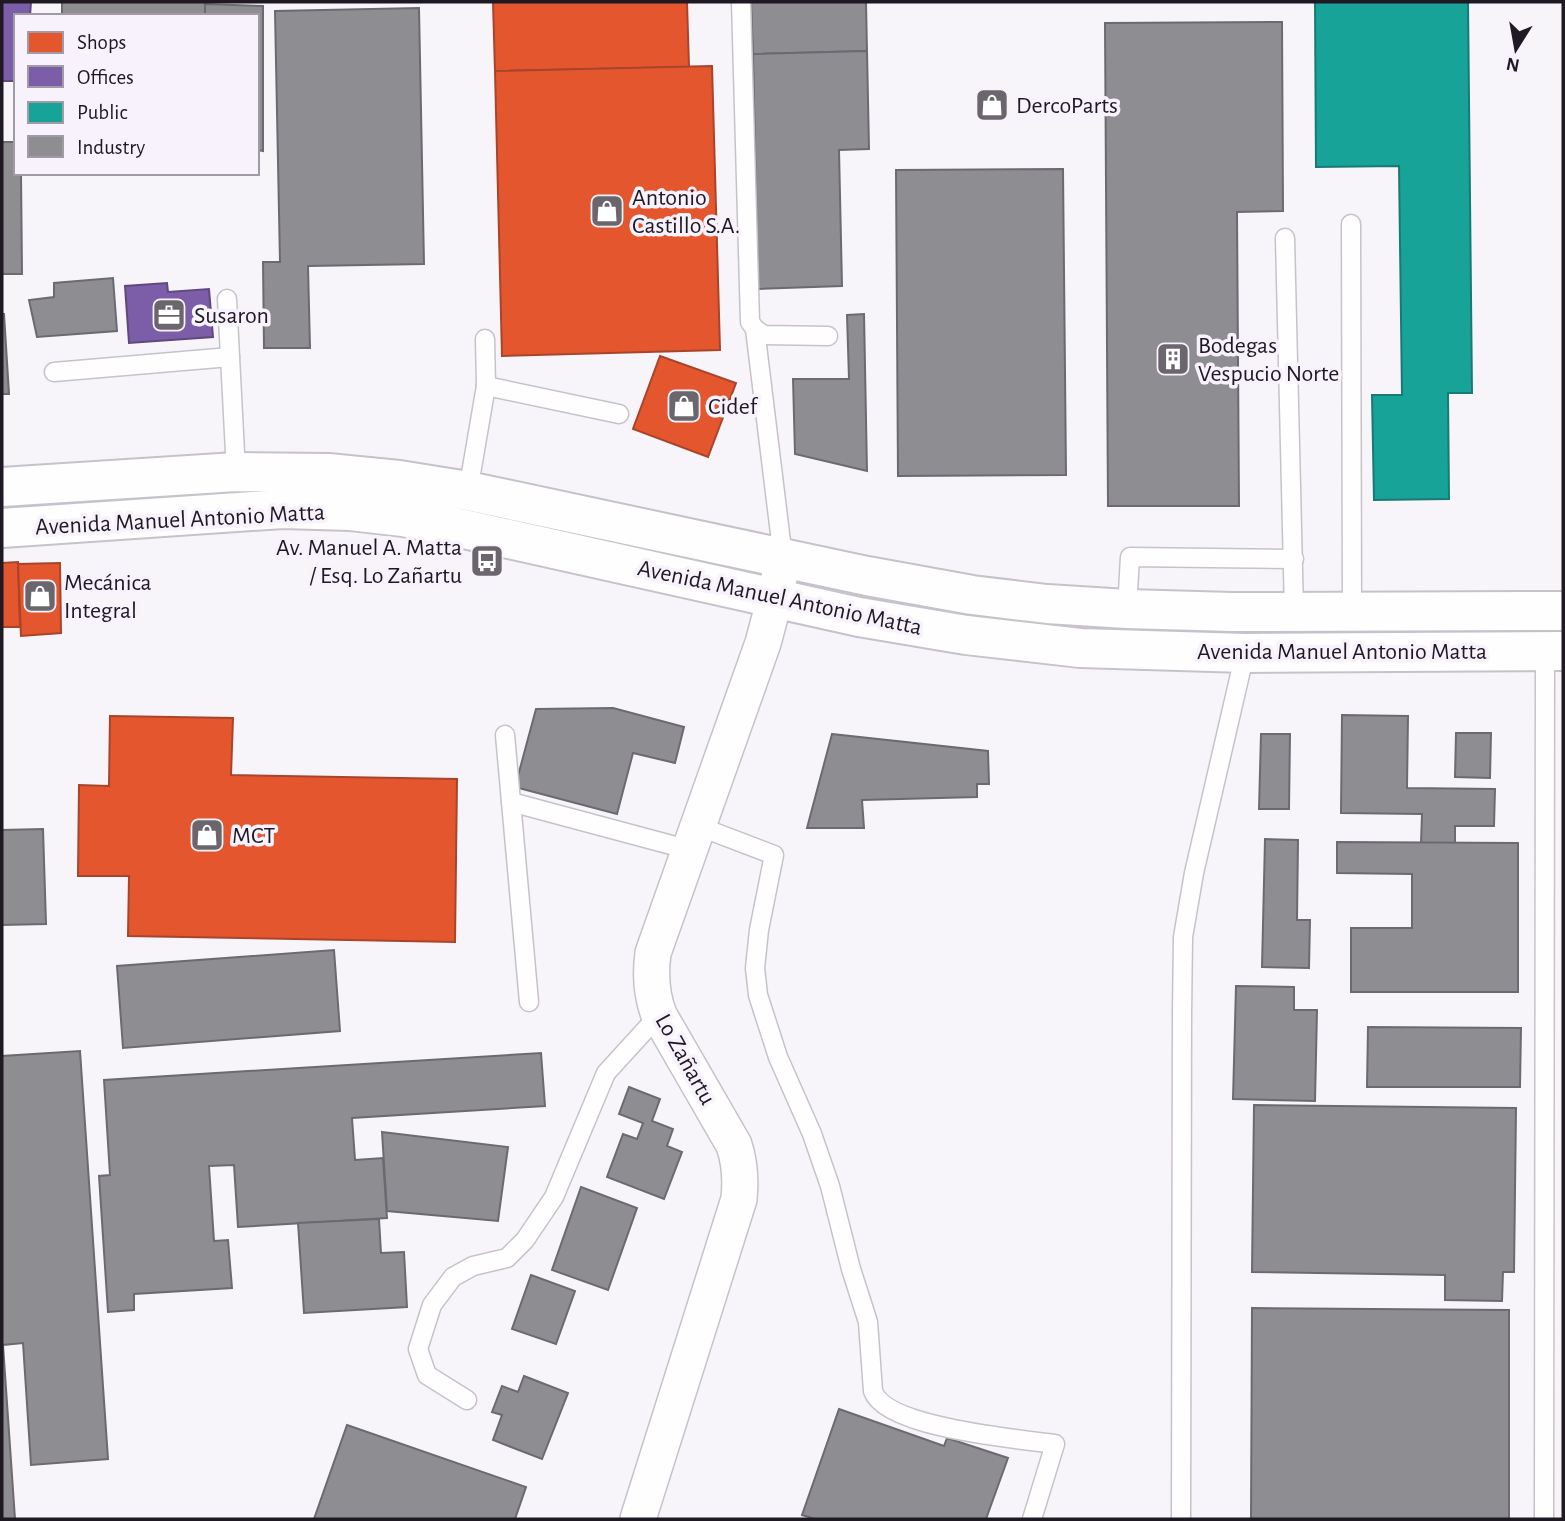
<svg xmlns="http://www.w3.org/2000/svg" width="1565" height="1521" font-family="'Alegreya Sans',sans-serif">
  <style>
    .shops { fill: #e4572e; stroke: #a9442b; stroke-width: 2 }
    .offices { fill: #7b5ea7; stroke: #5f497f; stroke-width: 2 }
    .public { fill: #17a398; stroke: #197a75; stroke-width: 2 }
    .industry { fill: #8d8d92; stroke: #6c6a71; stroke-width: 2 }
    .lines { fill: none; stroke-linecap: round; stroke-linejoin: round }
    .service-casing { stroke: #c7c2ca; stroke-width: 21 }
    .minor-casing { stroke: #c7c2ca; stroke-width: 38 }
    .primary-casing { stroke: #c7c2ca; stroke-width: 42 }
    .service { stroke: #fefefe; stroke-width: 18 }
    .minor { stroke: #fefefe; stroke-width: 35 }
    .primary { stroke: #fefefe; stroke-width: 38 }
    .labels { text-anchor: middle; stroke-width: 7; stroke-linejoin: round; paint-order: stroke }
    .poi-label { font-size: 24px; fill: #1f1923; stroke: #f8f2fd; text-anchor: start }
    .street-label { font-size: 24px; fill: #1f1923; stroke: #f8f2fd }
  </style>
  <rect width="100%" height="100%" fill="#f8f5fa"/>
  <g class="shops">
    <polygon points="493,2 687,2 689,67 495,71"/>
    <polygon points="712,66 720,350 502,356 495,71"/>
    <polygon points="660,356 736,383 708,457 633,429"/>
    <polygon points="18,562 20,627 2,627 2,563"/>
    <polygon points="60,563 61,633 21,636 18,564"/>
    <polygon points="110,716 233,718 231,775 457,779 455,942 128,936 129,876 78,876 79,785 109,786"/>
  </g>
  <g class="offices">
    <polygon points="2,2 31,2 30,16 16,16 16,81 2,81"/>
    <polygon points="167,283 168,292 209,289 213,337 129,343 125,286"/>
  </g>
  <polygon class="public" points="1315,2 1468,2 1472,393 1448,393 1449,499 1374,500 1372,395 1402,395 1399,166 1316,167"/>
  <g class="industry">
    <rect x="62" y="2" width="143" height="14"/>
    <polygon points="751,2 866,2 867,51 753,54"/>
    <polygon points="205,4 263,6 263,151 257,150 257,16 205,16"/>
    <polygon points="419,8 424,264 308,266 310,348 264,348 263,262 280,262 275,11"/>
    <polygon points="1282,22 1283,211 1237,212 1239,506 1108,506 1105,23"/>
    <polygon points="867,51 869,149 839,150 842,286 758,289 753,54"/>
    <polygon points="2,142 16,142 16,173 21,173 22,274 2,274"/>
    <polygon points="1063,169 1066,475 898,476 896,170"/>
    <polygon points="63,173 182,173 63,174"/>
    <polygon points="113,278 117,331 37,337 29,300 54,297 54,283"/>
    <polygon points="2,314 4,314 9,394 2,394"/>
    <polygon points="864,314 867,471 795,454 793,379 849,379 847,315"/>
    <polygon points="613,708 684,727 675,763 633,753 617,814 515,787 536,709"/>
    <polygon points="1342,715 1408,716 1407,788 1495,789 1494,826 1455,826 1455,843 1421,843 1422,814 1341,813"/>
    <polygon points="1456,733 1491,733 1490,778 1455,777"/>
    <polygon points="832,734 988,751 989,784 977,784 977,797 862,800 864,828 807,828"/>
    <polygon points="1261,734 1290,734 1289,809 1259,809"/>
    <polygon points="43,829 46,924 2,925 2,830"/>
    <polygon points="1265,839 1298,840 1297,920 1310,920 1309,968 1262,967"/>
    <polygon points="1337,842 1518,843 1518,992 1351,992 1351,928 1412,928 1412,874 1337,873"/>
    <polygon points="334,950 340,1031 123,1048 117,966"/>
    <polygon points="1236,986 1294,987 1294,1010 1317,1010 1315,1101 1233,1099"/>
    <polygon points="1368,1027 1521,1028 1520,1087 1367,1087"/>
    <polygon points="80,1051 108,1459 31,1465 23,1343 3,1345 15,1519 2,1519 2,1056"/>
    <polygon points="541,1053 545,1106 352,1118 355,1160 383,1158 387,1218 238,1227 234,1165 209,1166 214,1241 228,1240 232,1288 134,1294 134,1310 108,1312 99,1176 110,1175 104,1080"/>
    <polygon points="629,1087 660,1099 652,1121 673,1129 667,1146 682,1152 664,1199 607,1177 623,1134 637,1139 643,1123 619,1114"/>
    <polygon points="1254,1105 1516,1108 1514,1272 1503,1272 1502,1301 1445,1300 1445,1275 1252,1272"/>
    <polygon points="382,1132 508,1147 498,1221 387,1211"/>
    <polygon points="581,1187 637,1208 608,1290 552,1270"/>
    <polygon points="379,1219 381,1253 404,1252 407,1307 304,1313 298,1223"/>
    <polygon points="531,1275 575,1291 556,1344 512,1329"/>
    <polygon points="1252,1308 1509,1310 1509,1519 1251,1519"/>
    <polygon points="524,1376 568,1393 542,1459 493,1440 502,1415 492,1412 502,1386 518,1392"/>
    <polygon points="839,1409 944,1446 947,1438 1008,1458 986,1519 815,1519 802,1515"/>
    <polygon points="347,1425 526,1487 515,1519 314,1519"/>
  </g>
  <g class="lines">
    <defs>
      <g id="service">
        <polyline points="741,2 750,322 755,329 764,335 828,336"/>
        <polyline points="1351,224 1352,611"/>
        <polyline points="1285,238 1294,612"/>
        <polyline points="227,299 236,472"/>
        <polyline points="755,329 783,558"/>
        <polyline points="54,372 230,357"/>
        <polyline points="486,386 619,414"/>
        <polyline points="468,491 486,386 485,339"/>
        <polyline points="1127,609 1130,557 1294,559"/>
        <polyline points="505,735 529,1002"/>
        <polyline points="511,802 690,850"/>
        <path d="M 698,826 L 774,855 L 759,930 L 755,968 L 758,995 L 778,1057 L 812,1134 L 830,1186 L 851,1269 L 868,1322 L 873,1391 C 885,1428 1019,1439 1055,1444 L 1032,1519"/>
        <polyline points="467,1400 427,1375 418,1349 432,1305 453,1277 473,1266 507,1258 525,1240 554,1197 606,1073 659,1015"/>
        <polyline points="1181,1519 1182,1013 1183,937 1194,873 1245,653"/>
        <polyline points="1544,1519 1545,651"/>
      </g>
      <path id="minor" d="M 638,1519 L 739,1199 C 741,1179 740,1163 734,1145 L 659,1015 C 651,994 650,975 653,953 L 763,643 L 775,598 L 783,558"/>
      <g id="primary">
        <polyline points="2,487 236,472 328,473 399,480 468,491 867,576 972,595 1047,604 1127,609 1232,612 1563,611"/>
        <polyline points="2,528 283,509 350,511 403,517 455,527 859,617 966,635 1080,648 1245,653 1563,651"/>
      </g>
    </defs>
    <use href="#service" class="service-casing"/>
    <use href="#minor" class="minor-casing"/>
    <use href="#primary" class="primary-casing"/>
    <use href="#service" class="service"/>
    <use href="#minor" class="minor"/>
    <use href="#primary" class="primary"/>
  </g>
  <defs>
    <symbol id="shop-square" viewBox="-11 -11 22 22"><rect x="-9" y="-9" width="18" height="18" rx="4" fill="#6b666e" stroke="#f8f2fd"/><path d="M-5-2.5h2.3a2.7 3.5 0 0 1 5.4 0H5L5.5 6h-11ZM-1.5-2.5h3a1.5 2.3 0 0 0-3 0Z" fill="#fff"/></symbol>
    <symbol id="office-square" viewBox="-11 -11 22 22"><rect x="-9" y="-9" width="18" height="18" rx="4" fill="#6b666e" stroke="#f8f2fd"/><path d="M-6-3h4V-5.5h4V-3h4V5H-6ZM-1-4.5V-3h2v-1.5ZM-6 0V1H6V0Z" fill="#fff"/></symbol>
    <symbol id="building-square" viewBox="-11 -11 22 22"><rect x="-9" y="-9" width="18" height="18" rx="4" fill="#6b666e" stroke="#f8f2fd"/><path d="M-4-6H4V6H1V3H-1V6H-4ZM-2.5-4.3h1.7v1.8h-1.7ZM.8-4.3h1.7v1.8H.8ZM-2.5-1h1.7V.8h-1.7ZM.8-1h1.7V.8H.8Z" fill="#fff"/></symbol>
    <symbol id="bus-square" viewBox="-11 -11 22 22"><rect x="-9" y="-9" width="18" height="18" rx="4" fill="#6b666e" stroke="#f8f2fd"/><path d="M-5-6H5V4H4V6H2V4H-2V6H-4V4H-5ZM-3.5-4V0h7V-4ZM-3.5 1.2v1.5H-2V1.2ZM2 1.2v1.5H3.5V1.2Z" fill="#fff"/></symbol>
  </defs>
  <g fill-rule="evenodd">
    <use href="#shop-square" x="973" y="86" width="38" height="38"/>
    <use href="#shop-square" x="588" y="192" width="38" height="38"/>
    <use href="#office-square" x="150" y="296" width="38" height="38"/>
    <use href="#building-square" x="1154" y="340" width="38" height="38"/>
    <use href="#shop-square" x="665" y="387" width="38" height="38"/>
    <use href="#bus-square" x="468" y="542" width="38" height="38"/>
    <use href="#shop-square" x="21" y="577" width="38" height="38"/>
    <use href="#shop-square" x="188" y="816" width="38" height="38"/>
  </g>
  <g class="labels">
    <g class="poi-label">
      <text x="1016" y="113">DercoParts</text>
      <text x="632" y="205">Antonio<tspan x="632" dy="28">Castillo S.A.</tspan></text>
      <text x="194" y="323">Susaron</text>
      <text x="1198" y="353">Bodegas<tspan x="1198" dy="28">Vespucio Norte</tspan></text>
      <text x="708" y="414">Cidef</text>
      <text x="462" y="555" text-anchor="end">Av. Manuel A. Matta<tspan x="462" dy="28">/ Esq. Lo Zañartu</tspan></text>
      <text x="64" y="590">Mecánica<tspan x="64" dy="28">Integral</tspan></text>
      <text x="232" y="843">MCT</text>
    </g>
    <g class="street-label">
      <text transform="translate(180 519) rotate(-3)" y="8">Avenida Manuel Antonio Matta</text>
      <text transform="translate(780 597) rotate(12)" y="8">Avenida Manuel Antonio Matta</text>
      <text x="1342" y="659">Avenida Manuel Antonio Matta</text>
      <text transform="translate(686 1059) rotate(61)" y="8">Lo Zañartu</text>
    </g>
  </g>
  <rect width="1565" height="1521" fill="none" stroke="#1f1923" stroke-width="7"/>
  <rect x="14" y="14" width="245" height="161" fill="#f8f2fd" stroke="#a19ba6" stroke-width="2"/>
  <rect x="28" y="32" width="35" height="21" fill="#e4572e" stroke="#a19ba6" stroke-width="2"/>
  <text x="77" y="49" font-size="21" fill="#1f1923">Shops</text>
  <rect x="28" y="66" width="35" height="21" fill="#7b5ea7" stroke="#a19ba6" stroke-width="2"/>
  <text x="77" y="84" font-size="21" fill="#1f1923">Offices</text>
  <rect x="28" y="102" width="35" height="21" fill="#17a398" stroke="#a19ba6" stroke-width="2"/>
  <text x="77" y="119" font-size="21" fill="#1f1923">Public</text>
  <rect x="28" y="136" width="35" height="21" fill="#8d8d92" stroke="#a19ba6" stroke-width="2"/>
  <text x="77" y="154" font-size="21" fill="#1f1923">Industry</text>
  <g transform="translate(1516 49) rotate(191)" stroke="#f8f2fd" stroke-width="5" paint-order="stroke">
  <path d="M0-5L12 26L0 18L-12 26Z" fill="#1f1923"/>
  <text y="-10" font-size="19" font-weight="bold" text-anchor="middle" fill="#1f1923">N</text>
  </g>
</svg>
